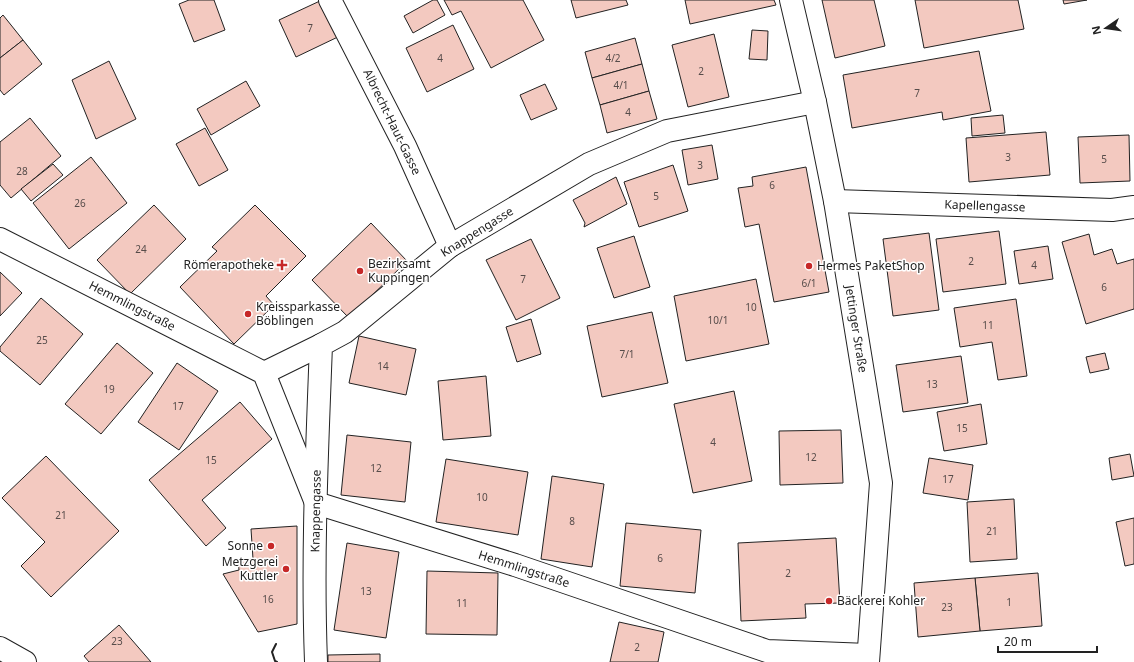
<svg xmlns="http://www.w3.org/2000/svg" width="1134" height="662" font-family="'Noto Sans',sans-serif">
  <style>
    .building { fill: #f3c9c0; stroke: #222 }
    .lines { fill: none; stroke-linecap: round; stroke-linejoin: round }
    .street-casing { stroke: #222; stroke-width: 24 }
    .secondary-casing { stroke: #222; stroke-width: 24 }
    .street { stroke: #fff; stroke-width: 22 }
    .secondary { stroke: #fff; stroke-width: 22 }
    .wall { stroke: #222; stroke-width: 2 }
    .poi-dot { fill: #c62828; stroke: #fff; stroke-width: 1.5 }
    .labels { text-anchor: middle; stroke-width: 3; stroke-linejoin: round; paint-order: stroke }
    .number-label { font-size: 10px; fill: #564c4a }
    .street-label { font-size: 12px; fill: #222; stroke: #fff }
    .poi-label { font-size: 12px; fill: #222; stroke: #fff; text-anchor: start }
  </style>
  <rect width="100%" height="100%" fill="#fff"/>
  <g class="building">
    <polygon points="189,0 214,0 225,30 194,42 179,4"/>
    <polygon points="322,0 342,35 296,57 279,20"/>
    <polygon points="433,0 437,0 445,15 413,33 404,16"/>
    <polygon points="444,0 523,0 544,40 491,68 461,11 452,15"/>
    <polygon points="571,0 626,0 628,5 576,18"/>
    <polygon points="685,0 774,0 776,5 690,24"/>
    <polygon points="822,0 874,0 885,46 835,58"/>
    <polygon points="915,0 1018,0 1024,29 924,48"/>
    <polygon points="1063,0 1087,0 1064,4"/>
    <polygon points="3,15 23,40 0,58 0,18"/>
    <polygon points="453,25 474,69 427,92 406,48"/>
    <polygon points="752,30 768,31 767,60 749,59"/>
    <polygon points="714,34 729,97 688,107 672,45"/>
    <polygon points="635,38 642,64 592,78 585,52"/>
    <polygon points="23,40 42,64 4,95 0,90 0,58"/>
    <polygon points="979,51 991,111 943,120 942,112 852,128 843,75"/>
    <polygon points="109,61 136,119 96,139 72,80"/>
    <polygon points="642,64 649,91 600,105 592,78"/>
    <polygon points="246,81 260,106 211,135 197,109"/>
    <polygon points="545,84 557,109 531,120 520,95"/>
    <polygon points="649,91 657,119 607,133 600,105"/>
    <polygon points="1003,115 1005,133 972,136 971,118"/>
    <polygon points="30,118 61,156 11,198 0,185 0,142"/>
    <polygon points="205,128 228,170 199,186 176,144"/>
    <polygon points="1046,132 1050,175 969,182 966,138"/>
    <polygon points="1129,135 1130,181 1080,183 1078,137"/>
    <polygon points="712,145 718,179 688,185 682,150"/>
    <polygon points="91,157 127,203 69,249 33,203"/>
    <polygon points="53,164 63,175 31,201 21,189"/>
    <polygon points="673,165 688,211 639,227 624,182"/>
    <polygon points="806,167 829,292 774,302 759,224 745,227 738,188 753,186 752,177"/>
    <polygon points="616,177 627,204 584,227 585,223 573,200"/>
    <polygon points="154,205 186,239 130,294 97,260"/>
    <polygon points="255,205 306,256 266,296 274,305 234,344 180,287 217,251 212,247"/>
    <polygon points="371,223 407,261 349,318 312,280"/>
    <polygon points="999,231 1006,284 943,292 936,239"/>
    <polygon points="929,233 939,310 893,316 883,239"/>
    <polygon points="1089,234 1094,255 1112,249 1117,264 1134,259 1134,309 1086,324 1062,242"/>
    <polygon points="634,236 650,287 614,298 597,248"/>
    <polygon points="531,239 560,298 516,320 486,260"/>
    <polygon points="1048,246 1053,279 1019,284 1014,251"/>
    <polygon points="0,272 22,293 0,316"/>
    <polygon points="756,279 769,344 686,361 674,296"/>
    <polygon points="41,298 83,334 40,385 0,351 0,347"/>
    <polygon points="1016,299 1027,376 998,380 992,342 960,347 954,308"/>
    <polygon points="652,312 668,383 602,397 587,326"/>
    <polygon points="531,319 541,354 517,362 506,327"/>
    <polygon points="359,336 416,349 406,395 349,383"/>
    <polygon points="117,343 153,373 101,434 65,404"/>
    <polygon points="1105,353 1109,369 1090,373 1086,357"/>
    <polygon points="961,356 968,403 903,412 896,365"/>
    <polygon points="177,363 218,391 179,450 138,422"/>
    <polygon points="486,376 491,436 443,440 438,381"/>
    <polygon points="734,391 752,481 693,493 674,404"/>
    <polygon points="240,402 272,439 202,500 226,528 206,546 149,480"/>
    <polygon points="981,404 987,444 944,451 937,412"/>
    <polygon points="841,430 843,483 780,485 779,431"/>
    <polygon points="347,435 411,442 405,502 341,495"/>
    <polygon points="1130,454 1134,476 1112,480 1109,458"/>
    <polygon points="46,456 119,531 51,597 21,566 45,542 2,498"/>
    <polygon points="929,458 973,465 968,500 923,493"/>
    <polygon points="446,459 528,472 518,535 436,522"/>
    <polygon points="552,476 604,484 592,567 541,559"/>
    <polygon points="1014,499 1017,559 970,562 967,502"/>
    <polygon points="1134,518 1134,564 1125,566 1116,522"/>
    <polygon points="626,523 701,530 695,593 620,586"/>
    <polygon points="297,526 297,624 258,632 223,574 239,570 238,560 253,559 251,529"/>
    <polygon points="836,538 840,603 805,604 806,618 741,621 738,543"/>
    <polygon points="347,543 399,552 386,638 334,630"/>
    <polygon points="427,571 498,573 497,635 426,634"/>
    <polygon points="1038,573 1042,626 980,631 975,578"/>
    <polygon points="975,578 980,631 918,637 914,583"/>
    <polygon points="619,622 664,632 658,662 610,662"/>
    <polygon points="119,625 151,662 89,662 84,656"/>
    <polygon points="380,654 380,662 328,662 328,655"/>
  </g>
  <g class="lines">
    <defs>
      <g id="street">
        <polyline points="330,0 405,146 450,246"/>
        <polyline points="835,201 1112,210 1134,207"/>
        <polyline points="0,239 264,373 316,503 515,565 767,651 868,655"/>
        <polyline points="264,373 321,345"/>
        <polyline points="0,648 25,662"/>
        <path d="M 316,662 C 312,557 317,451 321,345 L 345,332 L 450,246 L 589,164 L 667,131 L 815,102"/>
      </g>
      <polyline id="secondary" points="791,0 815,102 835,201 881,483 868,662"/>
    </defs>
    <use href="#street" class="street-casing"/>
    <use href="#secondary" class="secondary-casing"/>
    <use href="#street" class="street"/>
    <use href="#secondary" class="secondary"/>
    <polyline class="wall" points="276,644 272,652 275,661 277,662"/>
  </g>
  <g class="poi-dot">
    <path d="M280 259h4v4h4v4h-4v4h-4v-4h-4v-4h4z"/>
    <circle cx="809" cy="266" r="4"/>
    <circle cx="360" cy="271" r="4"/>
    <circle cx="248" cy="314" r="4"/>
    <circle cx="271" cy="546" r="4"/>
    <circle cx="286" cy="569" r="4"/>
    <circle cx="829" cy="601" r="4"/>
  </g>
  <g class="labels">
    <g class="number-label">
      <text x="310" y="32">7</text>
      <text x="440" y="62">4</text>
      <text x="613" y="62">4/2</text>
      <text x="701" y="75">2</text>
      <text x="621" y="89">4/1</text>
      <text x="917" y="97">7</text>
      <text x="628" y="116">4</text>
      <text x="1008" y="161">3</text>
      <text x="1104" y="163">5</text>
      <text x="700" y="169">3</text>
      <text x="22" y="175">28</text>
      <text x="772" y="189">6</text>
      <text x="656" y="200">5</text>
      <text x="80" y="207">26</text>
      <text x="141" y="253">24</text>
      <text x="971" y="265">2</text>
      <text x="1034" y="269">4</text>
      <text x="523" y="283">7</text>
      <text x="809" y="287">6/1</text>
      <text x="1104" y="291">6</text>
      <text x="751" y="311">10</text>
      <text x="718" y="324">10/1</text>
      <text x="988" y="329">11</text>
      <text x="42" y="344">25</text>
      <text x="627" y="358">7/1</text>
      <text x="383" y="370">14</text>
      <text x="932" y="388">13</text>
      <text x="109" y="393">19</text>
      <text x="178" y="410">17</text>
      <text x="962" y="432">15</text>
      <text x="713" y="446">4</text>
      <text x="811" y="461">12</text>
      <text x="211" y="464">15</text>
      <text x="376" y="472">12</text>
      <text x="948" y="483">17</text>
      <text x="482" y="501">10</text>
      <text x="61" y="519">21</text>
      <text x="572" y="525">8</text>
      <text x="992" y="535">21</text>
      <text x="660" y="562">6</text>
      <text x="788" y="577">2</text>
      <text x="366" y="595">13</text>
      <text x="268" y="603">16</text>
      <text x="1009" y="606">1</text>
      <text x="462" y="607">11</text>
      <text x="947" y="611">23</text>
      <text x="117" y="645">23</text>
      <text x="637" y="651">2</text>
    </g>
    <g class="street-label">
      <text transform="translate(392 122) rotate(64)" y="4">Albrecht-Haut-Gasse</text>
      <text transform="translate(985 206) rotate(2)" y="4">Kapellengasse</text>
      <text transform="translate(477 232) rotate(-32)" y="4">Knappengasse</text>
      <text transform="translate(132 306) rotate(27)" y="4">Hemmlingstraße</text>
      <text transform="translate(856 329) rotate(81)" y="4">Jettinger Straße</text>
      <text transform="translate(316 511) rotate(-89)" y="4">Knappengasse</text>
      <text transform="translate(524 569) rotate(18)" y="4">Hemmlingstraße</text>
    </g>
    <g class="poi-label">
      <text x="368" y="268">Bezirksamt<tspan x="368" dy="14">Kuppingen</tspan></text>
      <text x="274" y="269" text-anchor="end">Römerapotheke</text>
      <text x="817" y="270">Hermes PaketShop</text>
      <text x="256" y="311">Kreissparkasse<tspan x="256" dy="14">Böblingen</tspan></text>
      <text x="263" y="550" text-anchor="end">Sonne</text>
      <text x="278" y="566" text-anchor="end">Metzgerei<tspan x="278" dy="14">Kuttler</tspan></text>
      <text x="837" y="605">Bäckerei Kohler</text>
    </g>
  </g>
  <g transform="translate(1106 28) rotate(257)" stroke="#ffffff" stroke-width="3" paint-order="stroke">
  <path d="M0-3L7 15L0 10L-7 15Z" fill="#222222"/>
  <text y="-6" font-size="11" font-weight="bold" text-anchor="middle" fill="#222222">N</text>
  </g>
  <path d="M998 646v6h99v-6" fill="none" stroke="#222222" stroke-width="2"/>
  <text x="1004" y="646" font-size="12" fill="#222222" stroke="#ffffff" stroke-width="3" paint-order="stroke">20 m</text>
</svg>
